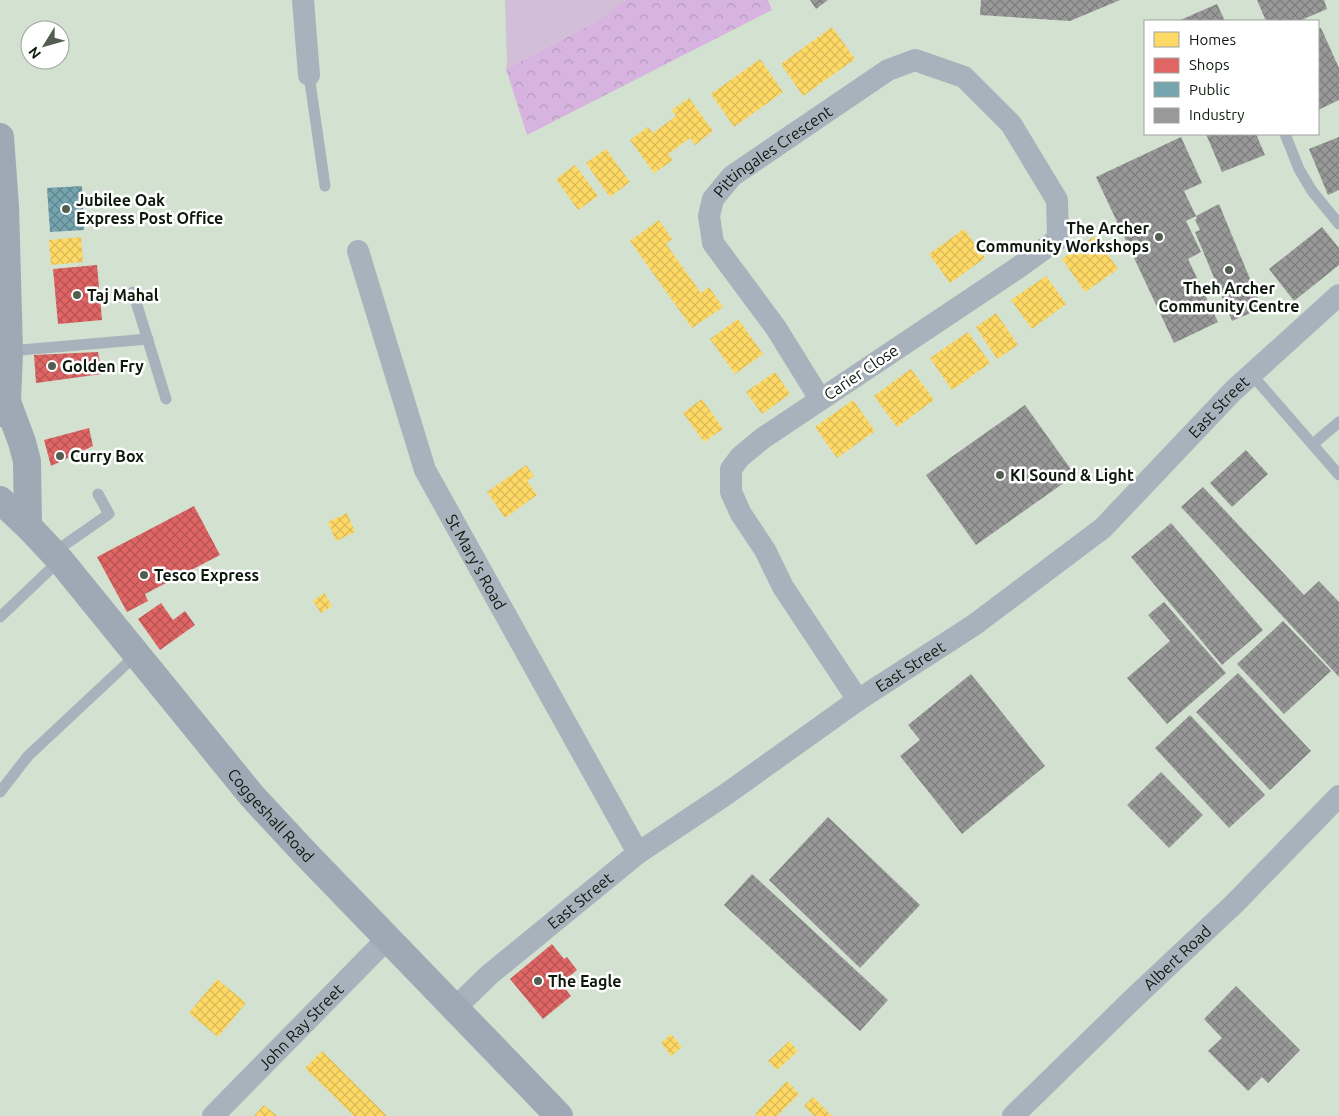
<svg xmlns="http://www.w3.org/2000/svg" width="1339" height="1116" font-family="Ubuntu,sans-serif">
  <style>
    .green { fill: #d3bed7 }
    .forest { fill: url(#forest-crowns) }
    .homes { fill: url(#homes-cross-hatch) }
    .shops { fill: url(#shops-cross-hatch) }
    .public { fill: url(#public-cross-hatch) }
    .industry { fill: url(#industry-cross-hatch) }
    .lines { fill: none; stroke-linecap: round; stroke-linejoin: round }
    .lane { stroke: #a8b2bc; stroke-width: 11 }
    .street { stroke: #a8b2bc; stroke-width: 22 }
    .secondary { stroke: #9ea9b5; stroke-width: 28 }
    .poi-dot { fill: #535e51; stroke: #fff; stroke-width: 2 }
    .labels { text-anchor: middle; stroke-width: 5; stroke-linejoin: round; paint-order: stroke }
    .street-label { font-size: 16px; fill: #0e180d; stroke: #fff }
    .poi-label { font-size: 16px; font-weight: bold; fill: #0e180d; stroke: #fff; text-anchor: start }
  </style>
  <defs>
    <pattern id="forest-crowns" width="20" height="18" patternUnits="userSpaceOnUse" patternTransform="scale(1.25)"><rect width="20" height="18" fill="#d7b4df"/><path d="M2 6a3 3 0 1 1 6 0M12 15a3 3 0 1 1 6 0" fill="none" stroke="#b79abe"/></pattern>
    <pattern id="homes-cross-hatch" width="8" height="8" patternUnits="userSpaceOnUse" patternTransform="scale(1.25)"><rect width="8" height="8" fill="#ffd966"/><path d="M0 0l8 8M0 8l8-8" fill="none" stroke="#d9ba57"/></pattern>
    <pattern id="shops-cross-hatch" width="8" height="8" patternUnits="userSpaceOnUse" patternTransform="scale(1.25)"><rect width="8" height="8" fill="#e06666"/><path d="M0 0l8 8M0 8l8-8" fill="none" stroke="#b45352"/></pattern>
    <pattern id="public-cross-hatch" width="8" height="8" patternUnits="userSpaceOnUse" patternTransform="scale(1.25)"><rect width="8" height="8" fill="#76a5af"/><path d="M0 0l8 8M0 8l8-8" fill="none" stroke="#5f858d"/></pattern>
    <pattern id="industry-cross-hatch" width="8" height="8" patternUnits="userSpaceOnUse" patternTransform="scale(1.25)"><rect width="8" height="8" fill="#999"/><path d="M0 0l8 8M0 8l8-8" fill="none" stroke="#7b7c7b"/></pattern>
  </defs>
  <rect width="100%" height="100%" fill="#d2e1d0"/>
  <polygon class="green" points="505,0 626,0 593,23 506,69 507,63"/>
  <polygon class="forest" points="626,0 768,0 772,10 527,135 506,69 593,23"/>
  <g class="homes">
    <polygon points="832,27 855,59 803,96 781,64"/>
    <polygon points="760,59 783,92 734,127 711,94"/>
    <polygon points="689,98 713,131 695,145 690,138 668,154 673,160 654,173 630,140 648,127 653,133 676,116 672,110"/>
    <polygon points="606,149 630,182 610,197 586,163"/>
    <polygon points="575,165 598,196 578,210 556,179"/>
    <polygon points="659,220 672,239 666,244 701,293 709,287 723,307 692,328 630,241"/>
    <polygon points="964,229 985,258 950,283 929,254"/>
    <polygon points="1095,236 1118,269 1085,292 1062,259"/>
    <polygon points="81,237 83,262 51,265 49,240"/>
    <polygon points="1046,276 1066,304 1032,329 1011,300"/>
    <polygon points="996,313 1018,345 997,359 976,327"/>
    <polygon points="738,319 763,354 735,374 710,339"/>
    <polygon points="968,332 990,363 952,390 930,358"/>
    <polygon points="911,369 934,400 897,427 874,396"/>
    <polygon points="775,372 790,394 762,414 746,392"/>
    <polygon points="702,399 723,429 704,442 683,413"/>
    <polygon points="853,400 875,431 837,458 815,427"/>
    <polygon points="526,465 534,476 527,481 537,495 505,518 487,492"/>
    <polygon points="347,513 355,532 336,541 328,522"/>
    <polygon points="324,593 332,606 321,613 313,601"/>
    <polygon points="217,979 246,1003 218,1037 189,1013"/>
    <polygon points="671,1034 682,1047 671,1056 661,1043"/>
    <polygon points="789,1041 798,1051 777,1070 768,1061"/>
    <polygon points="322,1051 387,1116 354,1116 305,1068"/>
    <polygon points="787,1081 799,1094 777,1116 757,1116 755,1114"/>
    <polygon points="813,1097 832,1116 814,1116 804,1106"/>
    <polygon points="264,1105 277,1116 254,1116"/>
  </g>
  <g class="shops">
    <polygon points="97,265 102,320 58,324 53,269"/>
    <polygon points="98,352 102,374 36,383 34,355"/>
    <polygon points="89,428 93,446 51,466 44,440"/>
    <polygon points="194,506 220,555 145,594 148,601 127,612 97,557"/>
    <polygon points="161,603 173,620 185,611 195,625 160,650 138,619"/>
    <polygon points="552,944 564,959 567,957 577,970 561,983 571,996 543,1019 510,979"/>
  </g>
  <polygon class="public" points="82,186 84,230 50,232 47,188"/>
  <g class="industry">
    <polygon points="810,0 828,0 816,9"/>
    <polygon points="981,0 1120,0 1070,21 980,15"/>
    <polygon points="1257,0 1324,0 1327,9 1299,21 1266,21"/>
    <polygon points="1217,4 1225,21 1178,21"/>
    <polygon points="1321,28 1339,68 1339,100 1318,110 1318,29"/>
    <polygon points="1206,134 1256,134 1265,155 1222,172"/>
    <polygon points="1181,137 1202,183 1184,191 1196,216 1186,221 1201,252 1188,259 1218,322 1174,343 1096,177"/>
    <polygon points="1339,137 1339,190 1328,195 1309,149"/>
    <polygon points="1219,204 1262,308 1232,321 1195,232 1200,230 1195,220 1197,218 1196,216"/>
    <polygon points="1322,227 1339,248 1339,265 1294,301 1269,269"/>
    <polygon points="1025,405 1075,475 976,545 926,475"/>
    <polygon points="1246,450 1268,474 1232,507 1210,483"/>
    <polygon points="1203,487 1304,595 1319,581 1339,602 1339,677 1181,507"/>
    <polygon points="1171,523 1263,630 1222,665 1131,557"/>
    <polygon points="1164,602 1226,673 1167,724 1127,678 1170,641 1148,615"/>
    <polygon points="1283,621 1331,671 1284,714 1237,664"/>
    <polygon points="1238,673 1311,751 1270,790 1196,712"/>
    <polygon points="971,674 1045,766 962,834 900,756 920,740 908,725"/>
    <polygon points="1190,715 1265,795 1229,828 1155,748"/>
    <polygon points="1161,772 1203,815 1169,848 1127,805"/>
    <polygon points="828,817 920,905 860,968 769,880"/>
    <polygon points="752,874 888,1000 860,1031 724,905"/>
    <polygon points="1236,986 1300,1050 1268,1083 1262,1077 1248,1091 1208,1051 1222,1038 1204,1019"/>
  </g>
  <g class="lines">
    <g class="lane">
      <polyline points="309,75 325,186"/>
      <polyline points="1285,134 1299,169 1312,191 1339,224"/>
      <polyline points="133,292 166,399"/>
      <polyline points="9,351 148,339"/>
      <polyline points="1252,375 1339,475"/>
      <polyline points="1313,444 1339,422"/>
      <polyline points="53,553 109,514 98,494"/>
      <polyline points="0,617 60,560"/>
      <polyline points="0,792 28,756 136,655"/>
    </g>
    <g class="street">
      <polyline points="303,0 309,75"/>
      <path id="s1" d="M 358,251 L 425,470 L 638,853"/>
      <path id="s2" d="M 820,399 L 776,328 L 713,243 L 709,216 L 713,199 L 732,176 L 888,70 L 915,60 L 964,77 L 1011,124 L 1057,200 L 1058,239 L 1019,267 L 763,438 L 740,457 L 731,469 L 731,492 L 741,514 L 765,550 L 783,587 L 858,700"/>
      <path id="s3" d="M 455,1008 L 489,975 L 638,853 L 725,795 L 858,700 L 974,625 L 1103,528 L 1233,391 L 1339,295"/>
      <path id="s4" d="M 213,1116 L 388,938"/>
      <path id="s5" d="M 1013,1116 L 1134,998 L 1234,904 L 1339,796"/>
    </g>
    <g class="secondary">
      <polyline points="0,137 5,206 9,351 7,402 0,413"/>
      <polyline points="7,402 22,442 27,461 28,526"/>
      <path id="s6" d="M 0,500 L 28,526 L 60,560 L 252,796 L 304,852 L 559,1116"/>
    </g>
  </g>
  <g class="poi-dot">
    <circle cx="66" cy="209" r="5"/>
    <circle cx="1159" cy="237" r="5"/>
    <circle cx="1229" cy="270" r="5"/>
    <circle cx="77" cy="295" r="5"/>
    <circle cx="52" cy="366" r="5"/>
    <circle cx="60" cy="456" r="5"/>
    <circle cx="1000" cy="475" r="5"/>
    <circle cx="144" cy="575" r="5"/>
    <circle cx="538" cy="981" r="5"/>
  </g>
  <g class="labels">
    <g class="street-label">
      <text dy="6" stroke="none"><textPath href="#s2" startOffset="311">Pittingales Crescent</textPath></text>
      <text transform="translate(861 372) rotate(-34)" y="6">Carier Close</text>
      <text dy="6" stroke="none"><textPath href="#s3" startOffset="975">East Street</textPath></text>
      <text dy="6" stroke="none"><textPath href="#s1" startOffset="334">St Mary's Road</textPath></text>
      <text dy="6" stroke="none"><textPath href="#s3" startOffset="570">East Street</textPath></text>
      <text dy="6" stroke="none"><textPath href="#s6" startOffset="416">Coggeshall Road</textPath></text>
      <text dy="6" stroke="none"><textPath href="#s3" startOffset="165">East Street</textPath></text>
      <text dy="6" stroke="none"><textPath href="#s5" startOffset="228">Albert Road</textPath></text>
      <text dy="6" stroke="none"><textPath href="#s4" startOffset="125">John Ray Street</textPath></text>
    </g>
    <g class="poi-label">
      <text x="76" y="206">Jubilee Oak<tspan x="76" dy="18">Express Post Office</tspan></text>
      <text x="1149" y="234" text-anchor="end">The Archer<tspan x="1149" dy="18">Community Workshops</tspan></text>
      <text x="1229" y="294" text-anchor="middle">Theh Archer<tspan x="1229" dy="18">Community Centre</tspan></text>
      <text x="87" y="301">Taj Mahal</text>
      <text x="62" y="372">Golden Fry</text>
      <text x="70" y="462">Curry Box</text>
      <text x="1010" y="481">KI Sound &amp; Light</text>
      <text x="154" y="581">Tesco Express</text>
      <text x="548" y="987">The Eagle</text>
    </g>
  </g>
  <rect x="1144" y="20" width="175" height="115" fill="#ffffff" stroke="#9fa39e"/>
  <rect x="1154" y="32" width="25" height="15" fill="#ffd966" stroke="#9fa39e"/>
  <text x="1189" y="45" font-size="15" fill="#0e180d">Homes</text>
  <rect x="1154" y="58" width="25" height="15" fill="#e06666" stroke="#9fa39e"/>
  <text x="1189" y="70" font-size="15" fill="#0e180d">Shops</text>
  <rect x="1154" y="82" width="25" height="15" fill="#76a5af" stroke="#9fa39e"/>
  <text x="1189" y="95" font-size="15" fill="#0e180d">Public</text>
  <rect x="1154" y="108" width="25" height="15" fill="#999999" stroke="#9fa39e"/>
  <text x="1189" y="120" font-size="15" fill="#0e180d">Industry</text>
  <g transform="translate(45 45) rotate(233)"><circle r="24" fill="#ffffff" stroke="#9fa39e"/>
  <path d="M0-4L9 19L0 12L-9 19Z" fill="#535e51"/>
  <text y="-8" font-size="14" font-weight="bold" text-anchor="middle" fill="#0e180d">N</text>
  </g>
</svg>
